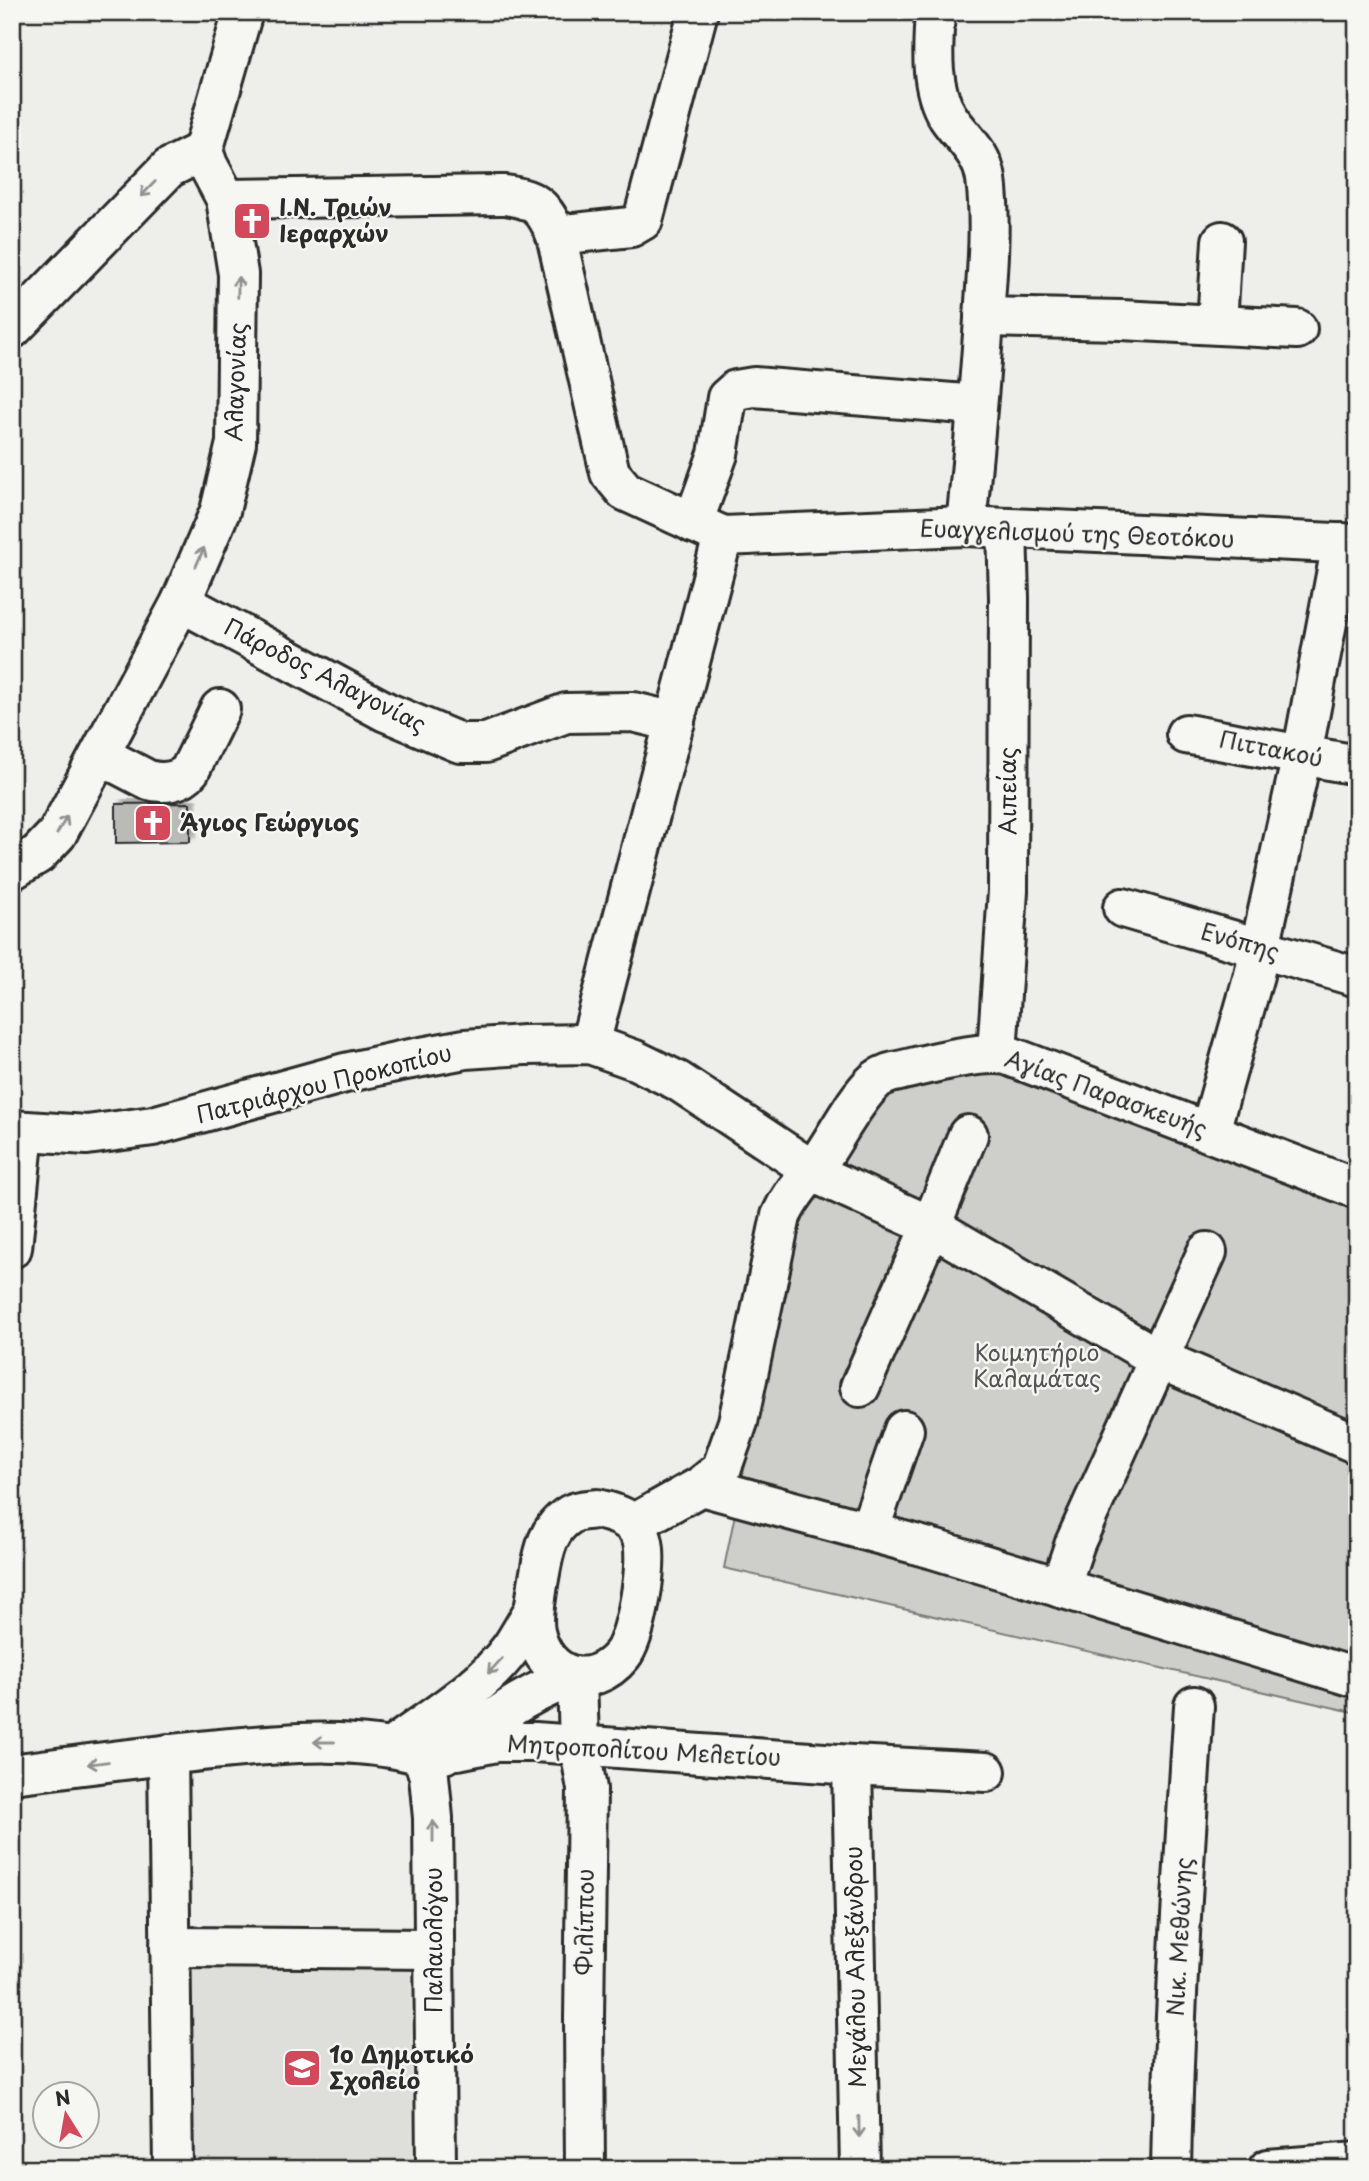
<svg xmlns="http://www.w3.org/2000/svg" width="1369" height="2181" font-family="'Playpen Sans',sans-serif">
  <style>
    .built { fill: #dededb }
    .green { fill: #cececa; stroke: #7c7c7a; stroke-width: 2 }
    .building { fill: #babab7; stroke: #2b2b2b; stroke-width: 2; filter: url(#shadow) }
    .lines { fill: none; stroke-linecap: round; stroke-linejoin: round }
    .minor-casing { stroke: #2b2b2b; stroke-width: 44 }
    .major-casing { stroke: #2b2b2b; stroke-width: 44 }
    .minor { stroke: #f6f6f2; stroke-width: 38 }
    .major { stroke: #f6f6f2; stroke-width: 38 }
    .oneway { stroke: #90908e }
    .labels { text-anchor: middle; stroke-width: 5; stroke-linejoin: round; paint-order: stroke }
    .poi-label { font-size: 23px; font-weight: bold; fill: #2b2b2b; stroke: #f6f6f2; text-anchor: start }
    .street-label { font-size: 23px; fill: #2b2b2b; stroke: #f6f6f2 }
    .park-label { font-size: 23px; fill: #545453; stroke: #f6f6f2 }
  </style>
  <defs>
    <filter id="shadow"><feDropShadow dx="6" dy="-6" stdDeviation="2" flood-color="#0004"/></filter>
  </defs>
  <rect width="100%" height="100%" fill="#eeeeea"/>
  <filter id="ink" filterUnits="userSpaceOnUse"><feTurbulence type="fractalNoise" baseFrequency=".0143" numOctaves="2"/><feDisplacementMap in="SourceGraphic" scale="14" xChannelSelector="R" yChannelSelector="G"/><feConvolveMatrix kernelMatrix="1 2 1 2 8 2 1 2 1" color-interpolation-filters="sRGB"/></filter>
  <g filter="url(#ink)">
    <polygon class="built" points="192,1966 411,1967 413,2169 193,2169"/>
    <polygon class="green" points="974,1073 1012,1073 1357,1204 1357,1713 724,1568 782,1283 804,1199 891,1090"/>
    <polygon class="building" points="190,803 190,842 116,843 116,804"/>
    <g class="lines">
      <defs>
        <g id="minor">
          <path d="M 935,12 C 933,46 929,87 948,117 C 962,138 982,152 986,179 C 991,219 988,262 985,302 C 981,377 973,452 966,526"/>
          <path d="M 226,199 L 505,195 C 536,199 544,207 556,235 L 610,473 L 625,491 L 723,536 L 966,526 L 1357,544"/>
          <polyline points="556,235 631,227 643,220 698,12"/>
          <polyline points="984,317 1121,320 1297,329"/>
          <polyline points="1217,324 1222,241"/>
          <polyline points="12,329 169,168 203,151"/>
          <polyline points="693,523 718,454 727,398 736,390 754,387 977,405"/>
          <polyline points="181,602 386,712 460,743 486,743 566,713 633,712 675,722"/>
          <polyline points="1186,734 1357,765"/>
          <path d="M 100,755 L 148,780 C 163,784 181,782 190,770 L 220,709"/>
          <polyline points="12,870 38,854 57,834 181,602 220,511 236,443 238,274 226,199 208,165 203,151 243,12"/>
          <polyline points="1123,908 1357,977"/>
          <polyline points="590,1044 723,536"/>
          <polyline points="997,1053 1008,891 1009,598 1007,528"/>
          <polyline points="12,1130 87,1135 153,1126 345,1073 400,1061 465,1049 524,1045 590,1044 635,1060 678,1081 821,1176 931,1226 1159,1359 1357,1444"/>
          <polyline points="1210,1131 1254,975 1302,755 1342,543"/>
          <polyline points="12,1248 24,1131"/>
          <polyline points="860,1387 931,1226 968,1135"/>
          <polyline points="701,1486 933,1549 1357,1678"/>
          <path d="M 597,1509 C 615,1513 633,1518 641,1536 C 651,1557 636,1638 622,1655 C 591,1693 545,1678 535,1632 C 532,1616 536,1600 538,1584 C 543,1557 545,1529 571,1514 C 578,1510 589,1510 597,1509 Z"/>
          <path d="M 633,1524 L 701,1486 L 721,1470 L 738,1422 L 781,1216 C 791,1193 808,1177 822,1157 C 837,1135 856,1098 875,1081 C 879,1077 885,1075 890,1073 C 922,1066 977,1050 1007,1055 L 1357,1189"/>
          <polyline points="869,1531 904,1430"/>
          <polyline points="1060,1588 1075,1543 1207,1252"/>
          <path d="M 392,1747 C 431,1718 482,1688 511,1648 C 519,1636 526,1623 534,1610"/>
          <polyline points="458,1750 497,1742 535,1742 852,1765 986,1772"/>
          <polyline points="168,1754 173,2169"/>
          <path d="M 444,1754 C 486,1725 527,1690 577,1677 L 579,1744 L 587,1789 L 584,2019 L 585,2169"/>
          <polyline points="852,1765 860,2169"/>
          <polyline points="170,1947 434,1949"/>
          <path d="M 1171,2169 C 1174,2014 1184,1860 1194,1706"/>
          <polyline points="1268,2169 1357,2162"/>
        </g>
        <path id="major" d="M 12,1774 C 81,1765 151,1756 220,1749 C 288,1743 355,1736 422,1755 L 429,1776 L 433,1818 L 436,2169"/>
      </defs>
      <use href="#minor" class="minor-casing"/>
      <use href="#major" class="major-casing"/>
      <use href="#minor" class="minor"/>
      <use href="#major" class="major"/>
    </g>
    <defs><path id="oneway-shaft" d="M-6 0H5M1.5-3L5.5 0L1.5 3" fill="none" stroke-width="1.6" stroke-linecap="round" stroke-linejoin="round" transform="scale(1.75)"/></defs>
    <g class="oneway">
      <use href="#oneway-shaft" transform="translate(148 189) rotate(134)"/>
      <use href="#oneway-shaft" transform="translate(238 287) rotate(-89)"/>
      <use href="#oneway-shaft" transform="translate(200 557) rotate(-67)"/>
      <use href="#oneway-shaft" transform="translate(62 825) rotate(-60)"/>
      <use href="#oneway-shaft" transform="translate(495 1666) rotate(133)"/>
      <use href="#oneway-shaft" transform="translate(324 1742) rotate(-180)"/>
      <use href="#oneway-shaft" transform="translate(98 1763) rotate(173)"/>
      <use href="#oneway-shaft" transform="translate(433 1831) rotate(-90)"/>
      <use href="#oneway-shaft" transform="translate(859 2127) rotate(89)"/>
    </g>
  </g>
  <defs>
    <symbol id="church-square" viewBox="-11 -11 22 22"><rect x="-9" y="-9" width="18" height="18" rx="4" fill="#d1495b" stroke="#f6f6f2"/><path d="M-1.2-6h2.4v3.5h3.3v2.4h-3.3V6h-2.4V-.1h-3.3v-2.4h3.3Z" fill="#fff"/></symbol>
    <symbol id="school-square" viewBox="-11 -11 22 22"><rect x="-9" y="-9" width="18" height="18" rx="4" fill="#d1495b" stroke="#f6f6f2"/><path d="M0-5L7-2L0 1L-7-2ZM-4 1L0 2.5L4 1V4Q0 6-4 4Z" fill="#fff"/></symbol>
  </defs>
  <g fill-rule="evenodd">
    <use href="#church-square" x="230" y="199" width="44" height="44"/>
    <use href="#church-square" x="131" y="801" width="44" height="44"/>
    <use href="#school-square" x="280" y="2046" width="44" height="44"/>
  </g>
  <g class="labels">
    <g class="poi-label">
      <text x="279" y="216">Ι.Ν. Τριών<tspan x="279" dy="26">Ιεραρχών</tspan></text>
      <text x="180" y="831">Άγιος Γεώργιος</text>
      <text x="329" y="2063">1o Δημοτικό<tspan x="329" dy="26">Σχολείο</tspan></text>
    </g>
    <g class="street-label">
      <text transform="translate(236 382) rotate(-88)" y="8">Αλαγονίας</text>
      <text transform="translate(1077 534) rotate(2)" y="8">Ευαγγελισμού της Θεοτόκου</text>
      <text transform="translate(325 676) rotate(27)" y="8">Πάροδος Αλαγονίας</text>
      <text transform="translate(1271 749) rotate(11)" y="8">Πιττακού</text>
      <text transform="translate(1008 791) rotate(-90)" y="8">Αιπείας</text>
      <text transform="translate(1240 942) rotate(16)" y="8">Ενόπης</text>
      <text transform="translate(324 1084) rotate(-14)" y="8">Πατριάρχου Προκοπίου</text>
      <text transform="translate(1106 1094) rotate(20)" y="8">Αγίας Παρασκευής</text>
      <text transform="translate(644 1751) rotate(3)" y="8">Μητροπολίτου Μελετίου</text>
      <text transform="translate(585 1922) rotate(-89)" y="8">Φιλίππου</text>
      <text transform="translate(1180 1937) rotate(-87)" y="8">Νικ. Μεθώνης</text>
      <text transform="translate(434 1940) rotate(-90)" y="8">Παλαιολόγου</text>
      <text transform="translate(856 1967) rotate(-91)" y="8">Μεγάλου Αλεξάνδρου</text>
    </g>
    <g class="park-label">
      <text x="1037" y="1361">Κοιμητήριο<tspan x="1037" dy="26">Καλαμάτας</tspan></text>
    </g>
  </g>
  <rect width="1369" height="2181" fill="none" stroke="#f6f6f2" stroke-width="42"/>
  <rect x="21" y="21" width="1327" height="2139" fill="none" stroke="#2b2b2b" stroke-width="2.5" filter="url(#ink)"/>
  <g transform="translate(66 2115) rotate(349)"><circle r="33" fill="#f6f6f2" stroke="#a5a5a2" stroke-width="2"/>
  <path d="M0-5L12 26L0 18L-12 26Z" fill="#d1495b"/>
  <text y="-10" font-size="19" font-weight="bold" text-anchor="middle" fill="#2b2b2b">N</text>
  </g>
</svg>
